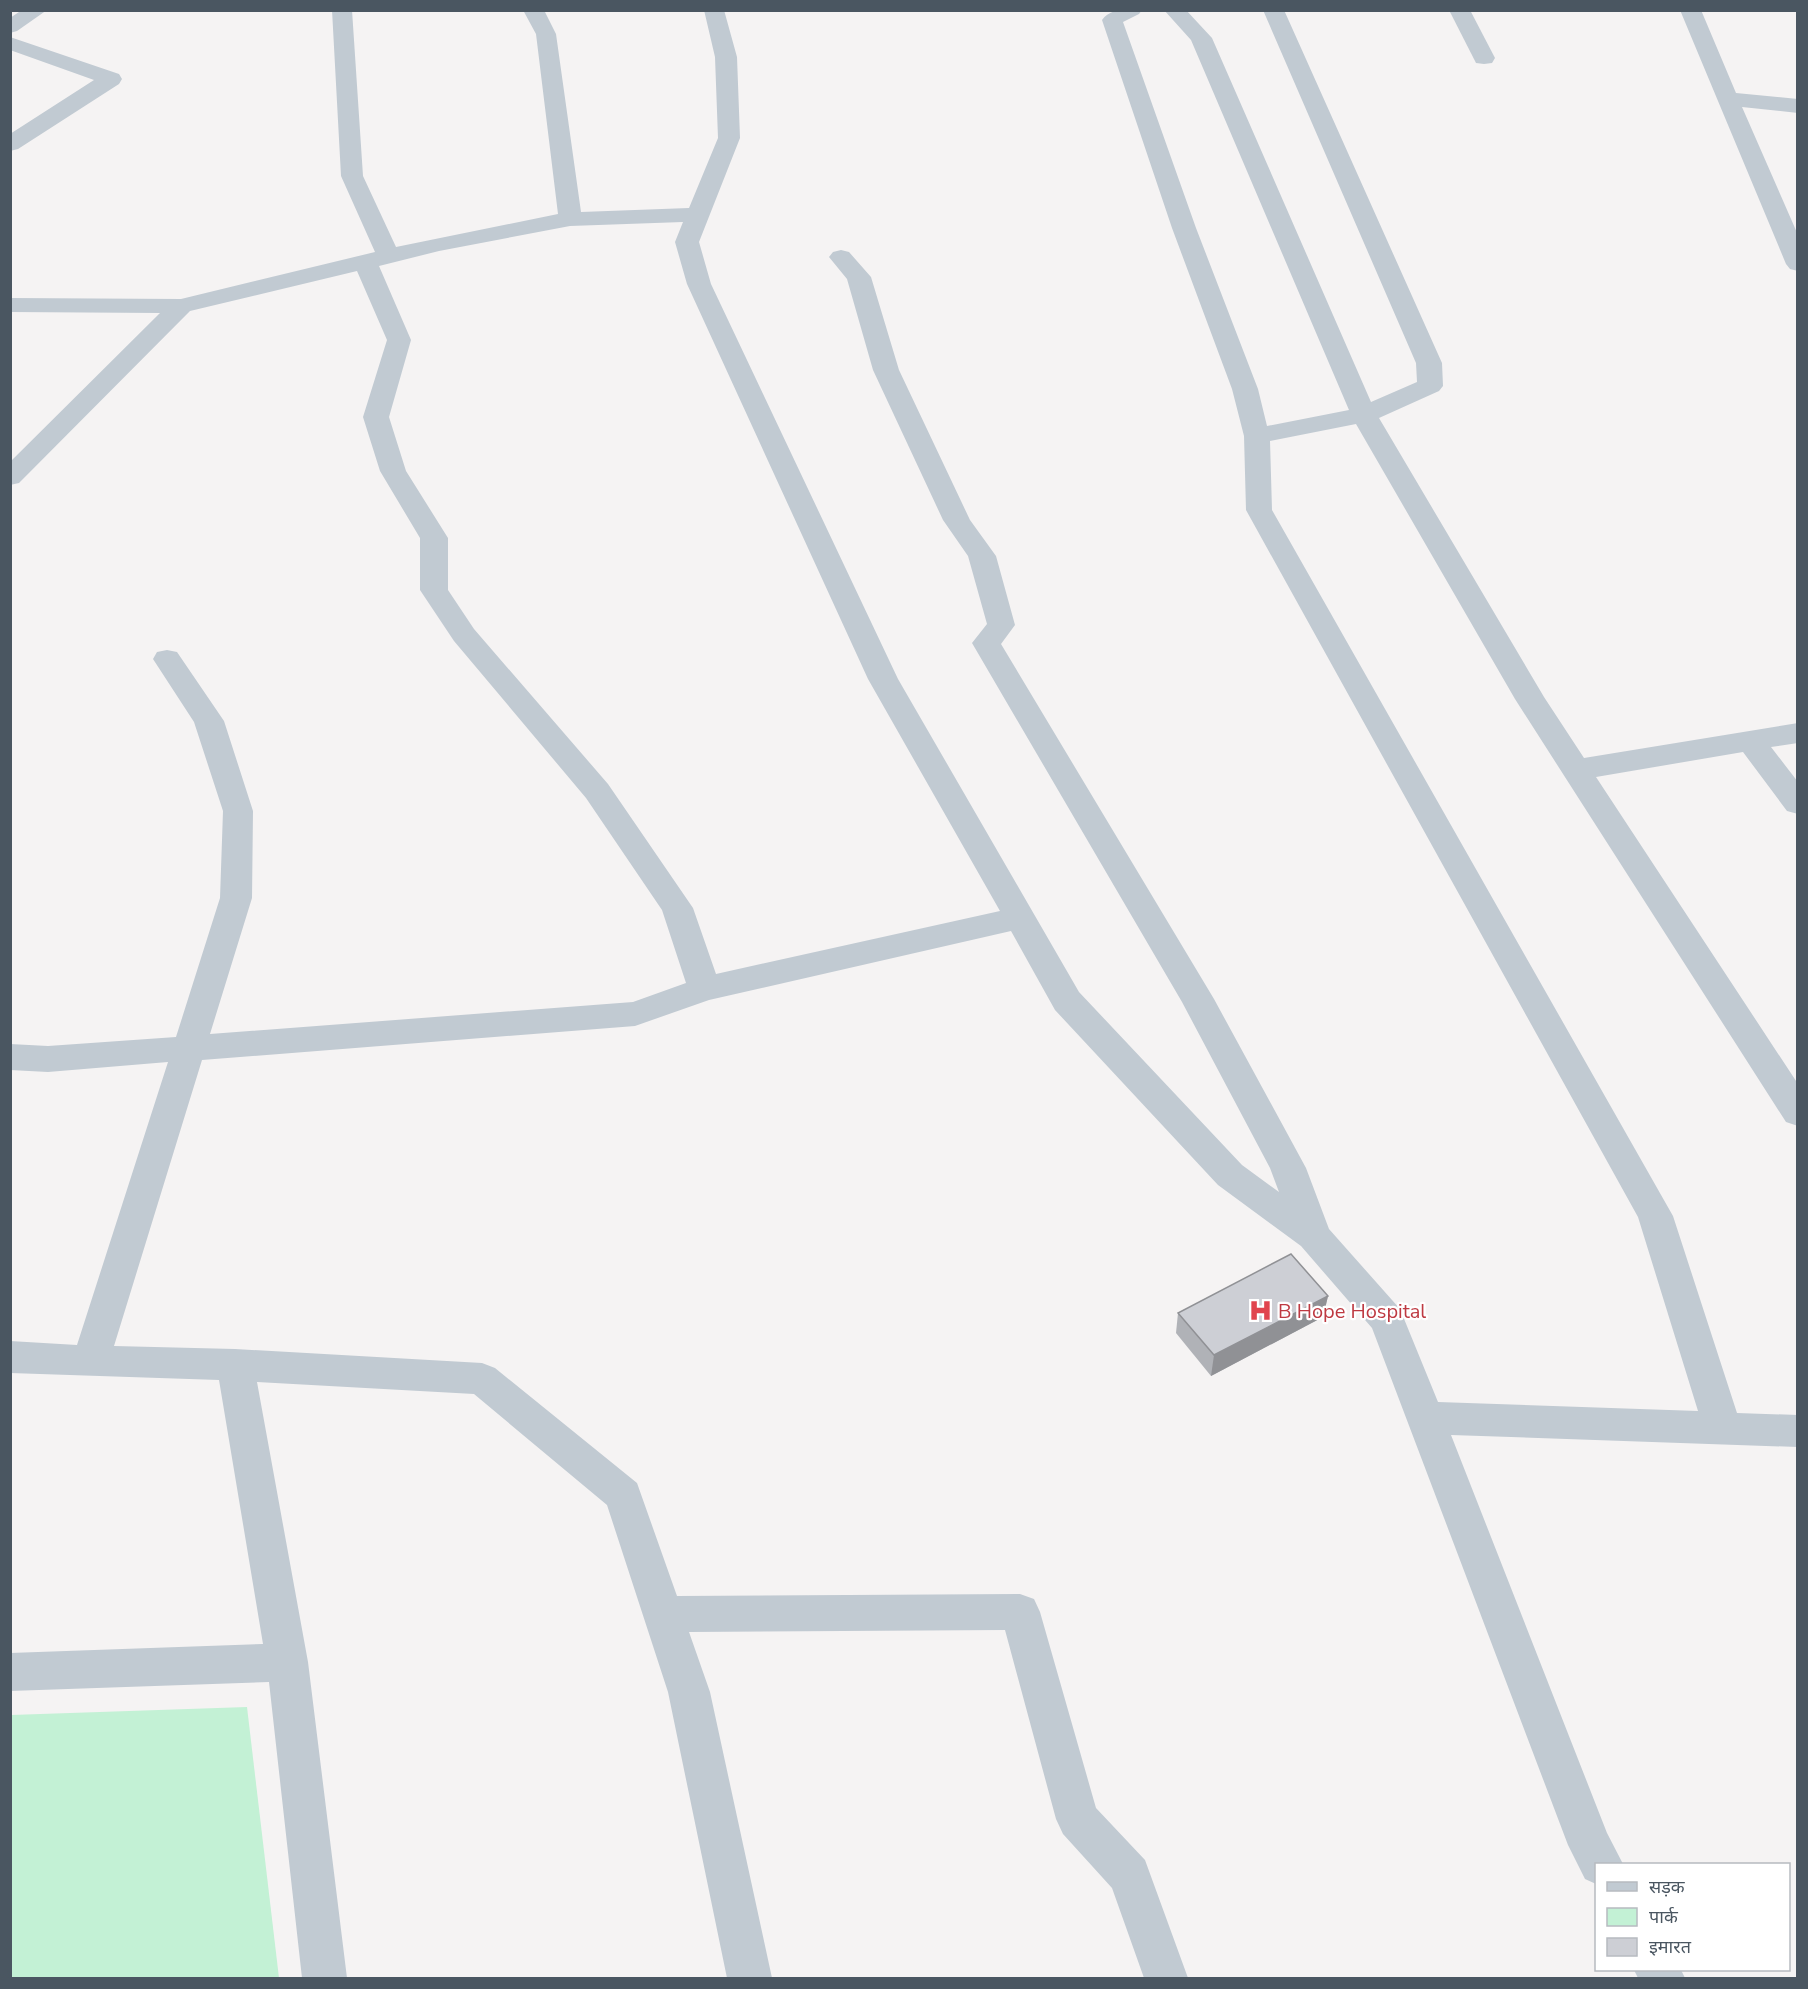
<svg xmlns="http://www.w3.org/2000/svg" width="1808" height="1989" font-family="'Nunito Sans','Noto Sans Devanagari',sans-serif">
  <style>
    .green { fill: #c3f1d5 }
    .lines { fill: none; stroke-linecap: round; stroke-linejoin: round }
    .minor { fill: #c1cad2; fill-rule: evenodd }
    .wall { fill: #b0b2b7 }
    .shaded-wall { fill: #909195 }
    .building { fill: #cdcfd5; stroke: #909195; stroke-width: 1.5 }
    .labels { text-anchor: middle; stroke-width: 4.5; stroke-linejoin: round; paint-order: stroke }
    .health-label { font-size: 20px; fill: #be3a42; stroke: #fff; text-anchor: start }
  </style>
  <rect width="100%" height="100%" fill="#f5f3f3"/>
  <polygon class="green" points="247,1707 279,1978 11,1978 11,1715"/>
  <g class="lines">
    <g class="minor">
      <polygon points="22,10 47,10 17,31 10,33 10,18"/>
      <path d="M 332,10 L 352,10 L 363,176 L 396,247 L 558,214 L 536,34 L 523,10 L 544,10 L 556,34 L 581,212 L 689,208 L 718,138 L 715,57 L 704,10 L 724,10 L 737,57 L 740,138 L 699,242 L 711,284 L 898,679 L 1079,992 L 1242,1165 L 1279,1192 L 1270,1168 L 1182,1002 L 972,643 L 987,624 L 968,556 L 943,520 L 873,370 L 847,279 L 829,257 L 833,252 L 841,250 L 849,252 L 871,277 L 899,370 L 970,520 L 996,556 L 1015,625 L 1001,644 L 1214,999 L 1306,1168 L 1329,1229 L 1400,1309 L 1438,1402 L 1698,1411 L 1638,1217 L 1246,510 L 1244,436 L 1232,389 L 1172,228 L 1102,20 C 1111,7 1128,10 1142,10 L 1139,14 L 1123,22 L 1196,228 L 1258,389 L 1267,426 L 1349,410 L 1191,40 L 1164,10 L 1186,10 L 1212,38 L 1371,402 L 1417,382 L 1416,363 L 1263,10 L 1284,10 L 1442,363 L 1443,386 L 1439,391 L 1379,418 L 1544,697 L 1584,758 L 1798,723 L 1798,743 L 1771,747 L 1798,782 L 1798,814 L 1787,811 L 1743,752 L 1596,777 L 1798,1084 L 1798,1126 L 1786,1122 L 1515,699 L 1356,424 L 1270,441 L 1272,510 L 1673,1216 L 1737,1413 L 1798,1415 L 1798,1447 L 1451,1435 L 1607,1833 L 1623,1864 L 1596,1864 L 1596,1884 L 1585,1879 L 1568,1845 L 1372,1328 L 1301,1246 L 1218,1185 L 1055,1010 L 1011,931 L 709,1000 L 635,1026 L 202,1060 L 114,1346 L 235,1349 L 482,1363 L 495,1368 L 637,1483 L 677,1596 L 1020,1594 L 1034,1599 L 1040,1612 L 1096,1808 L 1145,1860 L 1188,1978 L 1144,1978 L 1112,1888 L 1063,1834 L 1056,1819 L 1005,1630 L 689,1632 L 710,1692 L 772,1978 L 727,1978 L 668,1692 L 607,1505 L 474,1394 L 257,1382 L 308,1662 L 347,1978 L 302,1978 L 269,1682 L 10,1691 L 10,1653 L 263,1644 L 219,1380 L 10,1373 L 10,1341 L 77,1345 L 168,1062 L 48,1072 L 10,1070 L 10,1044 L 48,1046 L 176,1037 L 220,898 L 223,811 L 194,722 L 153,659 L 157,652 L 167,650 L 177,652 L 224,721 L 253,811 L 252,898 L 210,1034 L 633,1002 L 686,983 L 662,910 L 586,798 L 454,641 L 420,590 L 420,538 L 380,471 L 363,417 L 387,340 L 357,271 L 190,311 L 19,483 L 10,485 L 10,462 L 160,313 L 10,312 L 10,298 L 181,299 L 375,252 L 341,176 ZM 683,222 L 675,242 L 687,284 L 868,679 L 1000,911 L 716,974 L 693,908 L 608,784 L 474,629 L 448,590 L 448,538 L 406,471 L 389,417 L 411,340 L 379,266 L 439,251 L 570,226 Z"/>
      <polygon points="1449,10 1470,10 1495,58 1492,63 1484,64 1476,63"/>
      <polygon points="1680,10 1701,10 1736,93 1798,99 1798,113 1742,107 1798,235 1798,271 1790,269 1786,264"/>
      <polygon points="10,37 119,74 122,79 119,84 18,149 10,151 10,134 94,80 10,50"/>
      <polygon points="1634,1970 1681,1970 1685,1978 1638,1978"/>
    </g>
  </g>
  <polygon class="wall" points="1328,1296 1323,1317 1211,1376 1176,1333 1178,1313"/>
  <polygon class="shaded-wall" points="1328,1296 1323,1317 1211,1376 1214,1355"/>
  <polygon class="building" points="1291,1254 1328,1296 1214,1355 1178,1313"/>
  <defs>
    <symbol id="hospital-bare" viewBox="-9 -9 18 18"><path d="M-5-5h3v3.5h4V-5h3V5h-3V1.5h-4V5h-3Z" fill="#e0444e" stroke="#fff" stroke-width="2.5" paint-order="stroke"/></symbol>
  </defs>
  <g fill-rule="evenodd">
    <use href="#hospital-bare" x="1244" y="1294" width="33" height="33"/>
  </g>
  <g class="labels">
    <g class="health-label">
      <text x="1278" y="1318">B Hope Hospital</text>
    </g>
  </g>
  <rect width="1808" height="1989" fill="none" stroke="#4a5661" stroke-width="24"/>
  <rect x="1595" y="1863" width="195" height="108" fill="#ffffff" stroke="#b7bbc0" stroke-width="1.5"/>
  <rect x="1607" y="1882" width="30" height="9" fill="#c1cad2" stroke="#b7bbc0" stroke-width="1.5"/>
  <text x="1649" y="1893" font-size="18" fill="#4a5661">सड़क</text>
  <rect x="1607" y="1908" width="30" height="18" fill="#c3f1d5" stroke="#b7bbc0" stroke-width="1.5"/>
  <text x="1649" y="1923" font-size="18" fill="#4a5661">पार्क</text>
  <rect x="1607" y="1938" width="30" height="18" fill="#cdcfd5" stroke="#b7bbc0" stroke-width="1.5"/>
  <text x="1649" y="1953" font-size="18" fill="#4a5661">इमारत</text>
</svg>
